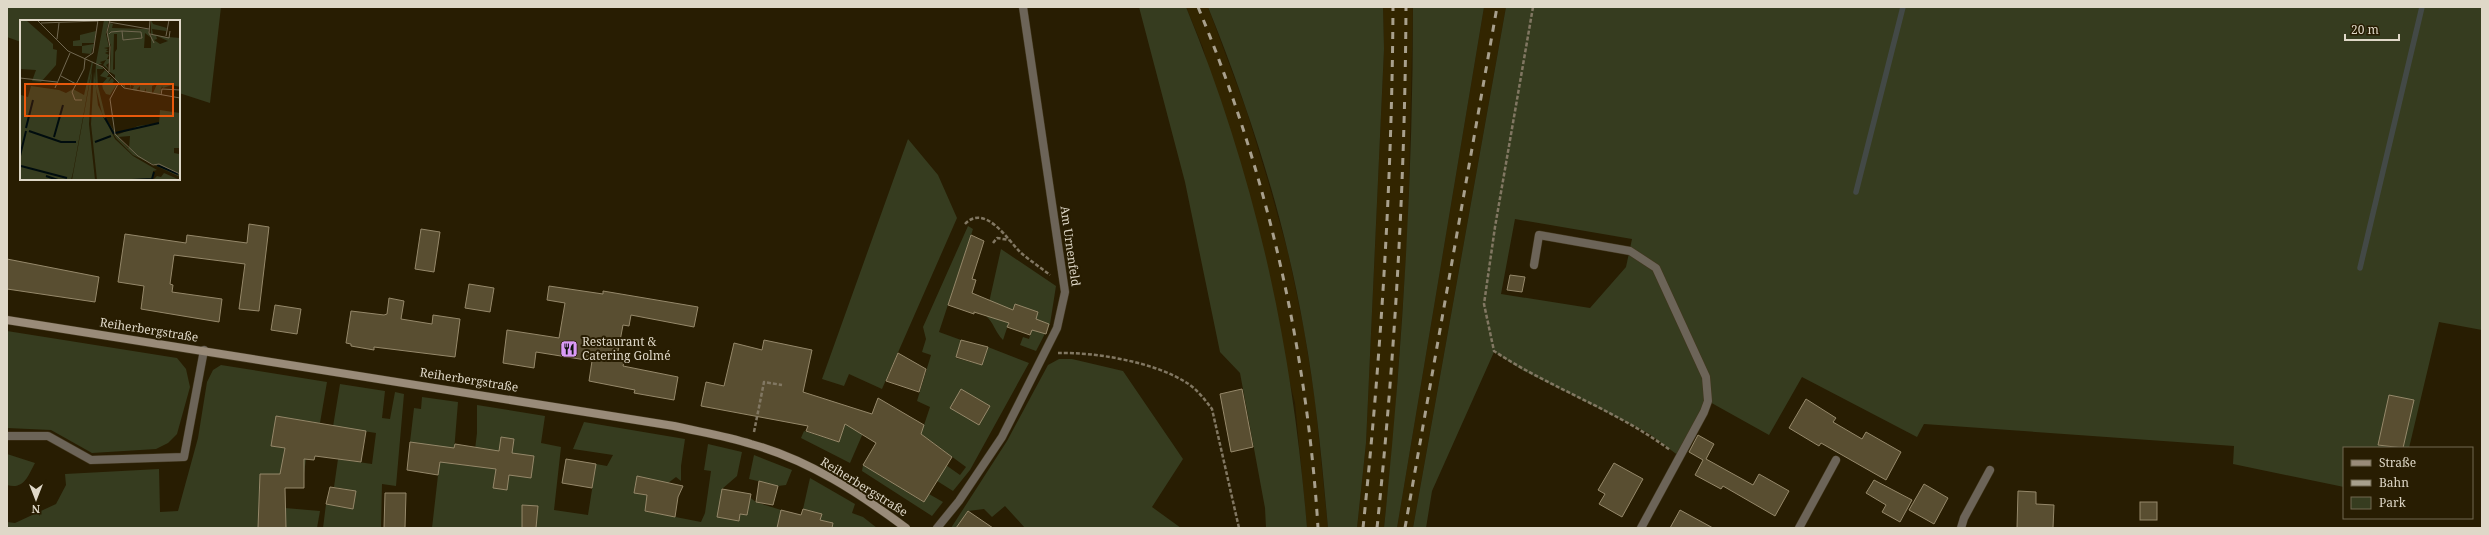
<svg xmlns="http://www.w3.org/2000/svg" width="2489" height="535" font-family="'Noto Serif',serif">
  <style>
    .built { fill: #322500 }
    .green { fill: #363c1f; fill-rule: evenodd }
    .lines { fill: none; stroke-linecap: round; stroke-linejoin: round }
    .stream { stroke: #434946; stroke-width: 5.5 }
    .building { fill: #594e31; stroke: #95886a }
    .lane-casing { stroke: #42371e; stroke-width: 9 }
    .street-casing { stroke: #42371e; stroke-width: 9 }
    .secondary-casing { stroke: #42371e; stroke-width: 9 }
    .path { stroke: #817762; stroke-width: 2.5; stroke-dasharray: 4 2; stroke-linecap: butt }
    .lane { stroke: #6c6458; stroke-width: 8 }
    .street { stroke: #6c6458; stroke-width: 8 }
    .secondary { stroke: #998b79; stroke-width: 8 }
    .rail { stroke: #a8a08d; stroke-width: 3; stroke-dasharray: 7 7; stroke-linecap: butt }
    .labels { text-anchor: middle; stroke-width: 4; stroke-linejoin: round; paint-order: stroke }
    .street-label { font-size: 12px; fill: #dfd8c8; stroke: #281d02 }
    .poi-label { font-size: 12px; fill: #dfd8c8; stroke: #281d02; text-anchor: start }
    .inset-river { fill: none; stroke: #000c0e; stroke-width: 2 }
    .inset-road { fill: none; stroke: #716851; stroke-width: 1 }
    .view { fill: #e8590c; fill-opacity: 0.15; stroke: #e8590c; stroke-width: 2 }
    .inset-edge { fill: none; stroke: #dfd8c8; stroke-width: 2 }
  </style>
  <rect width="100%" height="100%" fill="#281d02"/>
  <g class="built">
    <polygon points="1186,7 1208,7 1246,109 1268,181 1288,252 1304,329 1315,399 1328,528 1307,528 1295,403 1203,48"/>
    <polygon points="1383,7 1413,7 1408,231 1393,444 1384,528 1357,528 1366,443 1384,49"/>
    <polygon points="1484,7 1506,7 1413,528 1397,528"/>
  </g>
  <g class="green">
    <polygon points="7,7 221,7 210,103 179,93 179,21 21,21 21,42 7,37"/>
    <path d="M 1139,7 L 1186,7 C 1256,178 1292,344 1307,528 L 1266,528 L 1265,508 L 1240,373 L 1220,352 L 1185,182 Z"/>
    <path d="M 1208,7 L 1383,7 L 1384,49 L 1366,443 L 1357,528 L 1328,528 C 1322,462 1316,396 1304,330 C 1285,220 1250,111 1208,7 Z"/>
    <path d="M 1413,7 L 1484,7 L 1397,528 L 1384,528 C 1402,355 1413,181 1413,7 Z"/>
    <path d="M 1506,7 L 2482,7 L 2482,330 L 2439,322 L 2409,448 L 2344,448 L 2344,487 L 2233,464 L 2234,446 L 1924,424 L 1917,437 L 1802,377 L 1769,435 L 1708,401 L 1679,456 L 1648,433 L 1522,370 L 1494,352 L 1432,491 L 1426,528 L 1413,528 ZM 1515,219 L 1632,239 L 1626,267 L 1590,308 L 1501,294 Z"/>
    <polygon points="908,139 938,175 957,218 882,389 849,374 844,386 822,379"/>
    <polygon points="968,226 973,229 939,332 961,340 956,358 982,365 988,347 1029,363 970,470 953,491 907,462 916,444 960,475 966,467 921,434 930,407 917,401 931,355 922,352 926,339 923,327"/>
    <path d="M 1001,249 L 1056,286 L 1050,324 L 1036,351 L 1020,345 L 1023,337 L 1029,339 L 1038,312 L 1015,304 L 1003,340 C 995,332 994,323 986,316 Z"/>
    <polygon points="7,331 177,358 186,369 190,387 177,434 168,443 156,449 92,453 51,430 7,428"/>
    <polygon points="1059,359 1072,359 1123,371 1183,459 1152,507 1181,528 1025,528 1005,506 992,517 984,509 968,511 956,528 951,528 1007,441 1048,365"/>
    <polygon points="221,365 327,382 320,423 276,416 271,446 285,448 284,455 306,459 304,474 260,474 258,528 7,528 7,522 15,523 56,504 66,485 65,474 159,469 160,512 178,511 198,438 207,382 213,370"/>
    <polygon points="340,384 385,391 382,418 390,419 395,392 404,394 396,486 382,484 381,528 323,528 326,504 353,509 356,491 334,487 338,459 372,464 376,433 338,427 328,457"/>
    <polygon points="422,397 458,402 453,464 473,466 477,433 477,405 545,416 541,443 561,447 554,510 588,515 596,464 607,466 613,455 573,449 584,422 685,439 681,466 681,481 676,477 668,483 637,476 634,493 647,495 645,511 701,522 705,513 711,471 704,470 708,444 742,452 737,476 722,489 718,517 739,521 740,514 747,515 749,503 744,493 756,502 781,510 777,528 432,528 441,449 410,442 414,408 421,409"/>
    <polygon points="850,407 870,417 850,463 801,438 804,431 839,442"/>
    <path d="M 7,454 L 35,463 C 28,476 24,490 7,485 Z"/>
    <polygon points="754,455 792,470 786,485 778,486 749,479"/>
    <polygon points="863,465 923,502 929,494 943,502 932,516 862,471"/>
    <polygon points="810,478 855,504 852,513 863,517 877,528 818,528 822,514 803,509"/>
    <polygon points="285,508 320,511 317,528 286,528"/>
  </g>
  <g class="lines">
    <g class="stream">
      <polyline points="1856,192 1903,7"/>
      <polyline points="2360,268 2422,7"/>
    </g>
  </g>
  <g class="building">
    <polygon points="249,224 269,227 259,311 239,309 245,264 174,255 170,284 173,285 172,292 222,299 219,322 141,309 144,286 118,282 125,234 186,243 187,235 247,243"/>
    <polygon points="421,229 440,232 434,272 415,269"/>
    <polygon points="971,235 984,241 972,279 976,280 972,293 1013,310 1015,304 1038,312 1036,319 1049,324 1046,334 1032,330 1030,335 1007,327 1009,323 974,312 974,314 948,305"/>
    <polygon points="7,259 99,277 95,302 7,289"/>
    <polygon points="1510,275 1525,277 1522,292 1507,290"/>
    <polygon points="469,284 494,288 490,312 465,308"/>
    <polygon points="549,286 603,294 603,291 698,307 694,327 631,315 629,326 623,325 617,357 625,359 623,366 678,377 674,400 634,393 635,390 589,381 592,361 536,352 534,368 503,363 507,330 559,338 565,303 547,300"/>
    <polygon points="389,298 404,301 401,319 432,324 433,315 460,319 455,357 374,347 374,350 351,346 351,344 346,343 351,311 384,315 387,314"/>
    <polygon points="275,305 301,309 297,334 271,330"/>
    <polygon points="764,340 812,350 803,392 872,414 878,398 924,425 921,434 952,457 924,502 863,465 876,443 845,424 839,442 806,431 808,426 701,406 706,382 724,386 734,343 762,350"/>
    <polygon points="961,340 988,347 982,365 956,357"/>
    <polygon points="898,353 926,369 919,392 886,381"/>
    <polygon points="961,389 990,406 979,425 950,408"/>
    <polygon points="1242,389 1253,447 1231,452 1220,394"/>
    <polygon points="2389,395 2414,400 2403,448 2378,445"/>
    <polygon points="1806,399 1836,418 1833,422 1862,439 1866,432 1901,452 1886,480 1821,443 1819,446 1789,428"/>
    <polygon points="276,416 366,431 361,462 315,456 314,460 304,459 304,488 285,488 286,528 258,528 260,474 280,474 285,448 271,446"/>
    <polygon points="1698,435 1714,444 1706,459 1753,485 1759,474 1789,491 1775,516 1723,486 1721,489 1695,475 1703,460 1689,452"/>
    <polygon points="501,437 514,439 512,453 534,456 531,478 509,475 507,490 493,488 496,469 440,462 438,475 407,470 410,442 454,448 455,444 499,451"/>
    <polygon points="566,459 596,464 592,488 562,483"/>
    <polygon points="1614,463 1643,479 1622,517 1599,504 1605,494 1598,490"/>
    <polygon points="637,476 683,486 678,497 675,517 645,511 647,495 634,493"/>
    <polygon points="1874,480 1912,500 1900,522 1882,512 1886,505 1866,493"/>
    <polygon points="759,481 778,486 773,505 756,502"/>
    <polygon points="1924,484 1948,498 1934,524 1909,510"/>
    <polygon points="330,487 356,491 353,509 326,504"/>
    <polygon points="722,489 751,494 747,515 740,514 739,521 717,517"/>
    <polygon points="2018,491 2036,492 2036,504 2054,505 2053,528 2017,528"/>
    <polygon points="385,493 406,493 405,528 384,528"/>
    <rect x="2140" y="502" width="17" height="18"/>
    <polygon points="522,505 538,506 536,528 522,528"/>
    <polygon points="803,509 822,514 820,520 833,523 832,528 777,528 781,510 801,515"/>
    <polygon points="1680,510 1713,528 1670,528"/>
    <polygon points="968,511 993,528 956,528"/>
  </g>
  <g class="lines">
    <defs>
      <g id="lane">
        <polyline points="1534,265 1539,235 1630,251 1656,268 1706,377 1708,401 1704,412 1641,528"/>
        <polyline points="7,436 48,436 91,460 184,457 204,350"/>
        <polyline points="937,528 959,501 1002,437 1057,328 1065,292 1023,7"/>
        <polyline points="1799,528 1836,460"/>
      </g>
      <polyline id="street" points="1961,528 1964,518 1990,470"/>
      <path id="secondary" d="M 7,320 L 674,426 C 700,432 726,436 751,444 C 809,460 859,493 906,528"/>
    </defs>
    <use href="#lane" class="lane-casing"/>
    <use href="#street" class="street-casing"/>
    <use href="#secondary" class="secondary-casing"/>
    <g class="path">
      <path d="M 1533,7 L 1495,227 L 1484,304 L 1494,351 C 1550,388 1616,410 1670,450"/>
      <path d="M 965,224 C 985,203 1008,240 1020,252 C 1029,260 1040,267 1050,275"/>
      <polyline points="993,243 997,238 1009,240"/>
      <path d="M 1058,353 C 1095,352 1155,362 1187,383 C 1197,389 1205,400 1212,409 L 1239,528"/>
      <polyline points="754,432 764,382 782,385"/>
    </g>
    <use href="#lane" class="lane"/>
    <use href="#street" class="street"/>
    <use href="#secondary" class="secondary"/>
    <g class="rail">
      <path d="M 1198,7 C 1267,172 1307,349 1318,528"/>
      <path d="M 1363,528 C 1381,355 1392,181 1393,7"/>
      <path d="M 1377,528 C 1395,355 1405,181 1406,7"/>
      <polyline points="1405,528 1497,7"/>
    </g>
  </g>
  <defs>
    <symbol id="restaurant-square" viewBox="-11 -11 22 22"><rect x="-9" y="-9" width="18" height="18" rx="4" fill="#da9af6" stroke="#281d02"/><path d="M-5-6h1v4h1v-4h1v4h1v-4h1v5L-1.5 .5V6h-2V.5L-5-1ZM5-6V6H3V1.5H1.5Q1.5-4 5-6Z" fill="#111"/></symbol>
  </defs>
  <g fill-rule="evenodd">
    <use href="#restaurant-square" x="559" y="339" width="20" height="20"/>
  </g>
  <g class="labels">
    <g class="street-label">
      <text transform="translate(1070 246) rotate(82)" y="4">Am Urnenfeld</text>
      <text transform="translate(149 330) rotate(9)" y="4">Reiherbergstraße</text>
      <text transform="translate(469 380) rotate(9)" y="4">Reiherbergstraße</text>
      <text transform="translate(864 487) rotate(32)" y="4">Reiherbergstraße</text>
    </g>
    <g class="poi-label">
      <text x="582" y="346">Restaurant &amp;<tspan x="582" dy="14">Catering Golmé</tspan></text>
    </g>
  </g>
  <g transform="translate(20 20)">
    <rect width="160" height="160" fill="#281d02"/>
    <path d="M 0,0 L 7,1 L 33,24 L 33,29 L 37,30 L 36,45 L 21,62 L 12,61 L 16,50 L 0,49 ZM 84,0 L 89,0 L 86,14 L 89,27 L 84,28 L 88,29 L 86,31 L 89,31 L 85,33 L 89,35 L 87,39 L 89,39 L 89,43 L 86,45 L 89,50 L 83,45 L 86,40 L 80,42 L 82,44 L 78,44 L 84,49 L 77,49 L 78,66 L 86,99 L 97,115 L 118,106 L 139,103 L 140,90 L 160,93 L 160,128 L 154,128 L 154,133 L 159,134 L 160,129 L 160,157 L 113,135 L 96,118 L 83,97 L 75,64 L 76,43 ZM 110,116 L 109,128 L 108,128 L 98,117 ZM 131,0 L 133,4 L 147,8 L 146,11 L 132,9 L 133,14 L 131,14 ZM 90,3 L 93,4 L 92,8 L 128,9 L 130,17 L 125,13 L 124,28 L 131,28 L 131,15 L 136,15 L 137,19 L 134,20 L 140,24 L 148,21 L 137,16 L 160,18 L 160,67 L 152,65 L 143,68 L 142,66 L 140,74 L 133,73 L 137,64 L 132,66 L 132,73 L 126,72 L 126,68 L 124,72 L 120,71 L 120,66 L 117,69 L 118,71 L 112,70 L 114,66 L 111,65 L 111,70 L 110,65 L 105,64 L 105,68 L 95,59 L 95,55 L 90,52 L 91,26 L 87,15 ZM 94,14 L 97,14 L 97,29 L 95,32 L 95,49 L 93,50 ZM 76,11 L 74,23 L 62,23 L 62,26 L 74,24 L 71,34 L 62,33 L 62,26 L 53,26 L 53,21 L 60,20 L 60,15 ZM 72,41 L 73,42 L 53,152 L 51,160 L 0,160 L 0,72 L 1,75 L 8,77 L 11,66 L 39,70 L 46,73 L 53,69 L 64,75 ZM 72,50 L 69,104 L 75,160 L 52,160 ZM 85,50 L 89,54 L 87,57 L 91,57 L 88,62 L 92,58 L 94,61 L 92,64 L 97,64 L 90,75 L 86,74 L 83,69 L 82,64 L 87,58 L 80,56 ZM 74,51 L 78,85 L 95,119 L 113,136 L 137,150 L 133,151 L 133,160 L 137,156 L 141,157 L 144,153 L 160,160 L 77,160 L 71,104 Z" fill="#363c1f" fill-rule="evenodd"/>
    <path class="inset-river" d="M 85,98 L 94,114M 6,108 L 13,80M 9,111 L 41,122 L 56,122M 95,113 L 139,103M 34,117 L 43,85M 75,122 L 91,116M 0,136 L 6,111M 137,145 L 158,154M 1,146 L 47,158M 26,156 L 38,160M 112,160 L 132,159 L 134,152"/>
    <path class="inset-road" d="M 17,0 L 48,31 L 83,47 L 104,68 L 160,78M 130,0 L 129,13 L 134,23M 89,2 L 129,9M 21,3 L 78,1M 89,14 L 91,12 L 102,11 L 121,12 L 122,18 L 103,20 L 102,11M 130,14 L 149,18 L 150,11M 146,16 L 149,0M 37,19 L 39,3M 64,39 L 73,33 L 78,0M 89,52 L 90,27 L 87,12 L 90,0M 41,56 L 56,64M 0,58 L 37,62M 98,64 L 90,79 L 95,114 L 118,136 L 133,145 L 139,144 L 160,154M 35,68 L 50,33M 141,75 L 142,69 L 160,70M 62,80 L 55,80 L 52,72 L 64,49 L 65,39"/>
    <path class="view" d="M 5,64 L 153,64 L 153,96 L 5,96 Z"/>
    <rect width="160" height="160" class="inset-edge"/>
  </g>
  <rect width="2489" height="535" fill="none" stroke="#dfd8c8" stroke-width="16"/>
  <rect x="2343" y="447" width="130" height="72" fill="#281d02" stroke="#716851"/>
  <rect x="2351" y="460" width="20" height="6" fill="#998b79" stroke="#716851"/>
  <text x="2379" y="467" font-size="12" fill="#dfd8c8">Straße</text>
  <rect x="2351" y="480" width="20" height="6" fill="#a8a08d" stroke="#716851"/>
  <text x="2379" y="487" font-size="12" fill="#dfd8c8">Bahn</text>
  <rect x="2351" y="497" width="20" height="12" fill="#363c1f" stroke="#716851"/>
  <text x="2379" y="507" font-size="12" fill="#dfd8c8">Park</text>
  <g transform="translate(36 499) rotate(180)" stroke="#281d02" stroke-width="3" paint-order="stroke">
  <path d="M0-3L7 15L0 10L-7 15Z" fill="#dfd8c8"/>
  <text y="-6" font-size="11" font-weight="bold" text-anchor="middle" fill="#dfd8c8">N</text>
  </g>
  <path d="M2345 34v6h54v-6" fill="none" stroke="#dfd8c8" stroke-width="2"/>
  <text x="2351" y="34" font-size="12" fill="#dfd8c8" stroke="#281d02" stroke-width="3" paint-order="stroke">20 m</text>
</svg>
